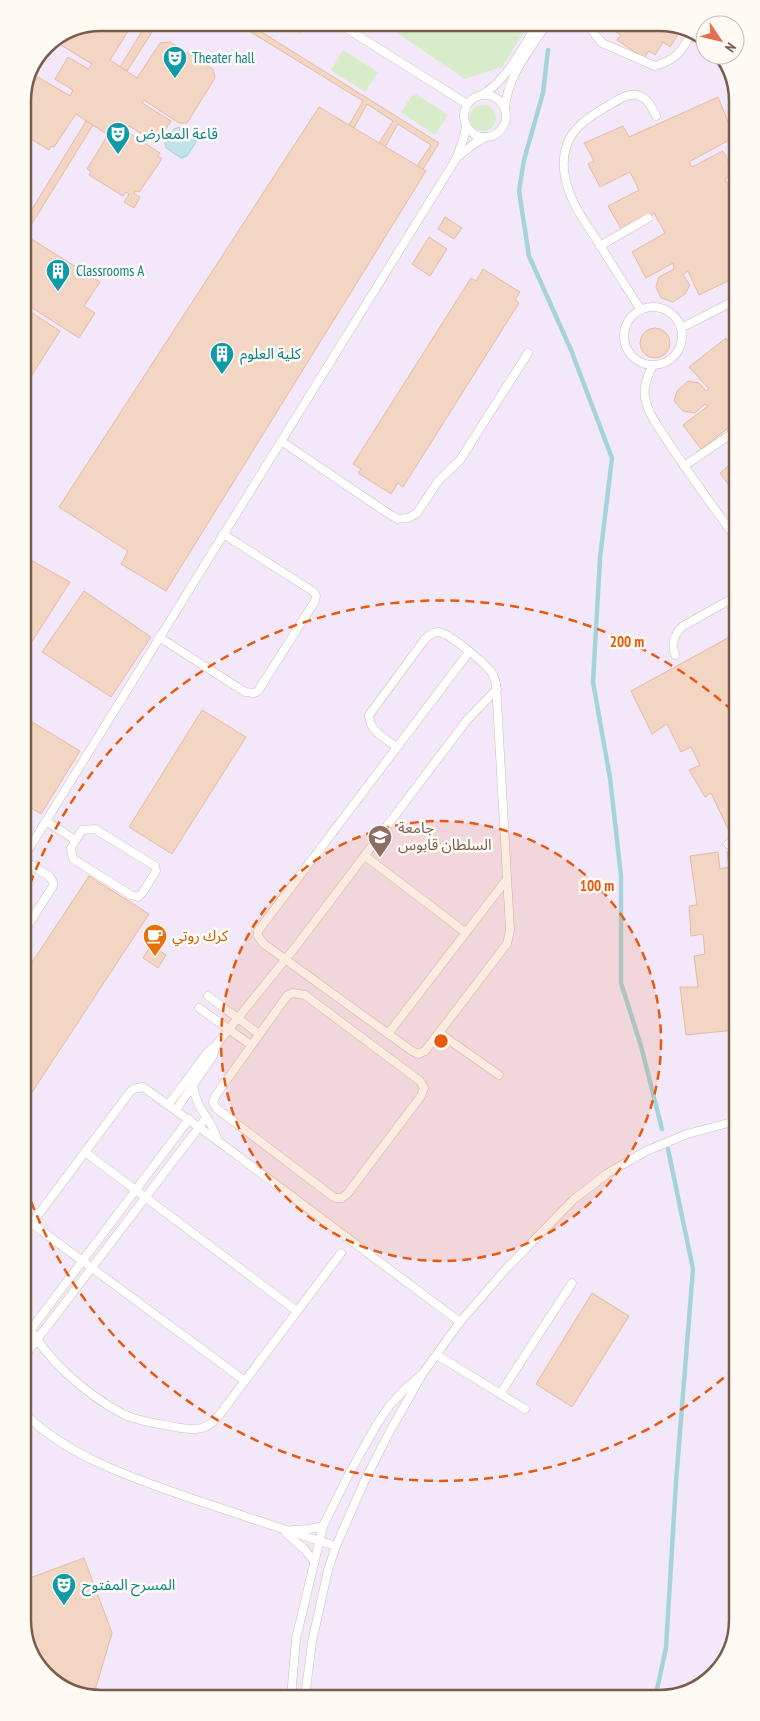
<svg xmlns="http://www.w3.org/2000/svg" width="760" height="1721" font-family="'PT Sans Narrow','Noto Sans Arabic',sans-serif">
  <style>
    .education { fill: #f3e8fa }
    .green { fill: #d8ecc9 }
    .water { fill: #bfe3e8; stroke: #a5d3da }
    .lines { fill: none; stroke-linecap: round; stroke-linejoin: round }
    .stream { stroke: #a5d3da; stroke-width: 4.5 }
    .building { fill: #f3d5c3; stroke: #e6bba3 }
    .lane-casing { stroke: #d1beb0; stroke-width: 9 }
    .lane { stroke: #fff; stroke-width: 8 }
    .ring { fill: none; stroke: #e8590c; stroke-width: 2.5; stroke-dasharray: 9 6 }
    .labels { text-anchor: middle; stroke-width: 5; stroke-linejoin: round; paint-order: stroke }
    .culture-label { font-size: 15px; fill: #0d838f; stroke: #fffaf3; text-anchor: start }
    .education-label { font-size: 15px; fill: #785e54; stroke: #fffaf3; text-anchor: start }
    .food-label { font-size: 15px; fill: #c56008; stroke: #fffaf3; text-anchor: start }
    .rim { fill: none; stroke: #7a5c4d; stroke-width: 2.5 }
    .centre { fill: #e8590c; stroke: #fffaf3; stroke-width: 2.5 }
    .ring-label { font-size: 15px; text-anchor: middle; font-weight: bold; fill: #e8590c; stroke: #fffaf3; stroke-width: 5; stroke-linejoin: round; paint-order: stroke }
  </style>
  <rect width="100%" height="100%" fill="#fdf6ec"/>
  <polygon class="education" points="101,23 664,23 705,38 705,55 718,55 733,75 737,1620 721,1668 685,1694 96,1698 53,1682 27,1646 23,96 46,45"/>
  <g class="green">
    <polygon points="278,23 307,23 300,34"/>
    <polygon points="382,23 529,23 502,67 465,79"/>
    <polygon points="343,50 378,72 365,92 331,70"/>
    <polygon points="414,93 448,115 435,135 401,112"/>
    <circle cx="483" cy="118" r="13"/>
  </g>
  <polygon class="water" points="179,127 193,135 196,142 187,156 181,158 166,148 165,143 174,129"/>
  <g class="lines">
    <g class="stream">
      <polyline points="548,50 543,93 524,160 519,191 529,256 571,350 612,458 600,558 593,682 610,778 621,876 621,983 641,1046 662,1129"/>
      <polyline points="656,1694 666,1648 676,1482 693,1269 668,1149"/>
    </g>
  </g>
  <g class="building">
    <polygon points="101,23 129,23 127,26 130,28 110,60 137,78 160,43 170,42 213,69 215,78 187,123 179,123 144,100 142,103 171,121 157,143 129,126 126,131 160,153 158,156 162,159 139,192 136,191 134,193 140,197 134,208 124,202 129,194 126,192 123,196 89,175 91,171 87,169 108,135 76,114 54,147 51,146 49,150 23,134 23,96 31,77 36,80 38,77 70,96 73,90 55,79 68,57 88,69 92,64 56,42"/>
    <polygon points="147,23 158,23 127,71 120,67"/>
    <polygon points="236,23 247,23 439,143 423,169 417,166 431,145 398,124 385,147 379,143 393,121 367,104 354,128 349,125 363,101"/>
    <polygon points="615,23 664,23 675,27 680,31 670,47 663,42 655,55 649,51 644,58 617,40 621,35 611,29"/>
    <polygon points="718,97 733,134 733,138 689,162 692,167 723,151 734,173 725,179 734,197 734,278 699,295 688,271 683,275 690,285 685,294 673,302 661,298 656,287 659,277 674,269 673,263 646,278 632,252 665,233 654,213 623,232 608,206 639,190 630,172 600,187 588,164 594,161 584,143 623,126 629,137"/>
    <polygon points="319,107 426,171 166,591 121,564 128,551 59,507"/>
    <polygon points="86,121 93,125 23,238 23,224"/>
    <polygon points="445,217 462,228 454,239 438,229"/>
    <polygon points="25,235 100,282 84,306 95,313 79,338 23,302 23,238"/>
    <polygon points="429,237 447,249 430,276 412,264"/>
    <polygon points="483,269 520,292 515,300 519,303 403,487 398,483 391,494 358,473 361,469 353,464 471,278 476,281"/>
    <polygon points="23,307 60,331 23,389"/>
    <circle cx="655" cy="343" r="15"/>
    <polygon points="726,338 734,349 734,429 731,426 701,449 683,425 708,406 705,404 695,413 683,411 674,401 677,391 688,381 699,383 706,391 709,389 689,367"/>
    <polygon points="734,461 734,492 720,473"/>
    <polygon points="27,558 70,582 24,654 24,563"/>
    <polygon points="84,591 151,637 111,697 42,652"/>
    <polygon points="735,634 735,835 732,837 711,793 705,797 689,770 700,765 691,747 681,752 667,724 652,734 631,691"/>
    <polygon points="202,710 246,737 172,854 129,827"/>
    <polygon points="24,717 80,751 41,814 25,804"/>
    <polygon points="735,851 736,1030 686,1035 680,987 698,987 694,956 705,954 703,934 691,936 689,906 697,905 690,856 718,852 720,869 729,867 727,852"/>
    <polygon points="89,876 149,914 25,1103 25,973"/>
    <polygon points="151,945 166,955 158,968 143,958"/>
    <polygon points="736,1181 736,1230 735,1230 731,1182"/>
    <polygon points="592,1293 629,1316 572,1407 536,1384"/>
    <polygon points="84,1558 112,1633 93,1697 53,1682 27,1646 27,1579"/>
  </g>
  <g class="lines">
    <defs>
      <g id="lane">
        <polyline points="338,23 467,104"/>
        <path d="M 594,23 L 593,32 L 602,43 L 655,66 C 675,60 682,52 691,33"/>
        <path d="M 482,95 C 508,79 522,48 538,23"/>
        <circle cx="485" cy="116" r="21"/>
        <path d="M 505,109 C 507,76 530,50 547,23"/>
        <polyline points="459,156 475,143 485,137"/>
        <polyline points="600,246 648,218"/>
        <circle cx="653" cy="336" r="29"/>
        <path d="M 641,310 C 627,288 613,267 600,245 C 585,222 567,199 564,170 C 561,134 583,120 611,104 C 620,99 629,92 640,96 C 648,99 652,108 656,116"/>
        <polyline points="681,328 734,301"/>
        <path d="M 653,365 C 647,377 642,389 646,402 C 649,416 659,427 666,439 C 688,472 711,504 735,537"/>
        <polyline points="281,441 389,514 398,519 408,518 417,513 439,480 460,460 528,353"/>
        <polyline points="684,466 733,433"/>
        <polyline points="159,637 245,692 254,693 258,691 315,601 316,596 314,592 223,534"/>
        <path d="M 675,655 C 671,643 674,635 683,626 L 735,597"/>
        <path d="M 397,747 C 385,738 369,731 369,715 L 425,639 C 430,635 435,630 442,633 C 452,636 486,664 492,673 C 494,676 495,680 496,684 L 510,930 L 507,944 L 503,949 L 425,1051 L 418,1054 L 412,1051 L 264,944 L 258,936 L 258,931 L 469,652"/>
        <polyline points="46,821 75,840"/>
        <polygon points="95,829 155,866 156,871 143,892 138,897 131,895 73,859 71,848 82,830"/>
        <polyline points="728,844 735,842"/>
        <polyline points="25,855 456,159 464,137 466,126"/>
        <polyline points="365,856 465,932"/>
        <polyline points="25,861 49,876 53,882 53,886 25,930"/>
        <polygon points="293,993 305,995 420,1081 424,1088 421,1096 348,1193 342,1198 335,1198 332,1196 216,1108 213,1102 216,1095 284,1000 288,995"/>
        <polyline points="208,996 259,1034"/>
        <polyline points="199,1008 251,1045"/>
        <polyline points="439,1033 499,1075"/>
        <polyline points="388,1034 507,879"/>
        <path d="M 193,1085 C 196,1111 212,1118 218,1141"/>
        <polyline points="169,1104 207,1053 216,1045 297,945 467,720 497,689"/>
        <polyline points="176,1110 213,1056 216,1045"/>
        <polyline points="85,1152 297,1311"/>
        <polyline points="31,1223 245,1381"/>
        <polyline points="26,1231 130,1092 133,1089 143,1087 218,1141 460,1322"/>
        <path d="M 26,1322 C 47,1360 84,1393 123,1414 C 136,1421 160,1424 175,1427 C 192,1430 204,1432 217,1418 L 341,1253"/>
        <polyline points="26,1336 189,1119"/>
        <polyline points="26,1354 206,1118"/>
        <polyline points="437,1355 525,1409"/>
        <polyline points="500,1394 572,1283"/>
        <path d="M 26,1415 C 73,1460 139,1480 199,1501 C 245,1516 290,1532 336,1546"/>
        <polyline points="737,1451 737,1454"/>
        <polyline points="292,1530 309,1529 323,1526"/>
        <polyline points="286,1533 304,1549 314,1561"/>
        <polyline points="291,1697 296,1639 323,1526 349,1474 377,1424 390,1405 406,1388 420,1376"/>
        <polyline points="305,1697 312,1642 328,1570 336,1546 365,1480 389,1433 423,1373 460,1322 505,1270 573,1200 608,1173 646,1151 687,1134 736,1121"/>
      </g>
    </defs>
    <use href="#lane" class="lane-casing"/>
    <use href="#lane" class="lane"/>
  </g>
  <circle cx="441" cy="1041" r="220" fill="#e8590c" fill-opacity=".12"/>
  <g class="ring">
    <circle cx="441" cy="1041" r="220"/>
    <path d="M735 1368A440 440 0 0 1 26 1188M25 898A440 440 0 0 1 733 711"/>
  </g>
  <defs>
    <symbol id="theatre-pin" viewBox="-11 -11 22 30"><path d="M0 17L-7.5 6A9.5 9.5 0 1 1 7.5 6Z" fill="#0f9aa8" stroke="#fffaf3"/><path d="M-5-5.5Q0-4 5-5.5V0Q5 5 0 6Q-5 5-5 0ZM-3.3-2.5H-1v1.5H-3.3ZM1-2.5H3.3v1.5H1ZM-2.8 1Q0 5.5 2.8 1Z" fill="#fff"/></symbol>
    <symbol id="building-pin" viewBox="-11 -11 22 30"><path d="M0 17L-7.5 6A9.5 9.5 0 1 1 7.5 6Z" fill="#0f9aa8" stroke="#fffaf3"/><path d="M-4-6H4V6H1V3H-1V6H-4ZM-2.5-4.3h1.7v1.8h-1.7ZM.8-4.3h1.7v1.8H.8ZM-2.5-1h1.7V.8h-1.7ZM.8-1h1.7V.8H.8Z" fill="#fff"/></symbol>
    <symbol id="university-pin" viewBox="-11 -11 22 30"><path d="M0 17L-7.5 6A9.5 9.5 0 1 1 7.5 6Z" fill="#8d6e63" stroke="#fffaf3"/><path d="M0-5L7-2L0 1L-7-2ZM-4 1L0 2.5L4 1V4Q0 6-4 4Z" fill="#fff"/></symbol>
    <symbol id="cafe-pin" viewBox="-11 -11 22 30"><path d="M0 17L-7.5 6A9.5 9.5 0 1 1 7.5 6Z" fill="#e8710a" stroke="#fffaf3"/><path d="M-5.5-4.5H6V0H3Q3 3.5 0 3.5H-2.5Q-5.5 3.5-5.5 0ZM3-3.2v2h1.7v-2ZM-6 4.5H4V6H-6Z" fill="#fff"/></symbol>
  </defs>
  <g fill-rule="evenodd">
    <use href="#theatre-pin" x="161" y="44" width="28" height="38"/>
    <use href="#theatre-pin" x="104" y="120" width="28" height="38"/>
    <use href="#building-pin" x="44" y="257" width="28" height="38"/>
    <use href="#building-pin" x="208" y="340" width="28" height="38"/>
    <use href="#university-pin" x="366" y="823" width="28" height="38"/>
    <use href="#cafe-pin" x="141" y="922" width="28" height="38"/>
    <use href="#theatre-pin" x="50" y="1571" width="28" height="38"/>
  </g>
  <g class="labels">
    <g class="culture-label">
      <text x="192" y="63">Theater hall</text>
      <text x="136" y="139">قاعة المعارض</text>
      <text x="76" y="276">Classrooms A</text>
      <text x="240" y="359">كلية العلوم</text>
      <text x="82" y="1590">المسرح المفتوح</text>
    </g>
    <g class="education-label">
      <text x="398" y="833">جامعة<tspan x="398" dy="17">السلطان قابوس</tspan></text>
    </g>
    <g class="food-label">
      <text x="172" y="941">كرك روتي</text>
    </g>
  </g>
  <path d="M0 0H760V1721H0ZM101 31H659A70 70 0 0 1 729 101V1620A70 70 0 0 1 659 1690H101A70 70 0 0 1 31 1620V101A70 70 0 0 1 101 31Z" fill="#fffaf3" fill-rule="evenodd"/>
  <path class="rim" d="M101 31H659A70 70 0 0 1 729 101V1620A70 70 0 0 1 659 1690H101A70 70 0 0 1 31 1620V101A70 70 0 0 1 101 31Z"/>
  <circle cx="441" cy="1041" r="8" class="centre"/>
  <g class="ring-label">
    <text x="627" y="647">200 m</text>
    <text x="597" y="891">100 m</text>
  </g>
  <g transform="translate(720 40) rotate(125)"><circle r="24" fill="#fffaf3" stroke="#cabbb1"/>
  <path d="M0-4L9 19L0 12L-9 19Z" fill="#e76f51"/>
  <text y="-8" font-size="14" font-weight="bold" text-anchor="middle" fill="#7a5c4d">N</text>
  </g>
</svg>
